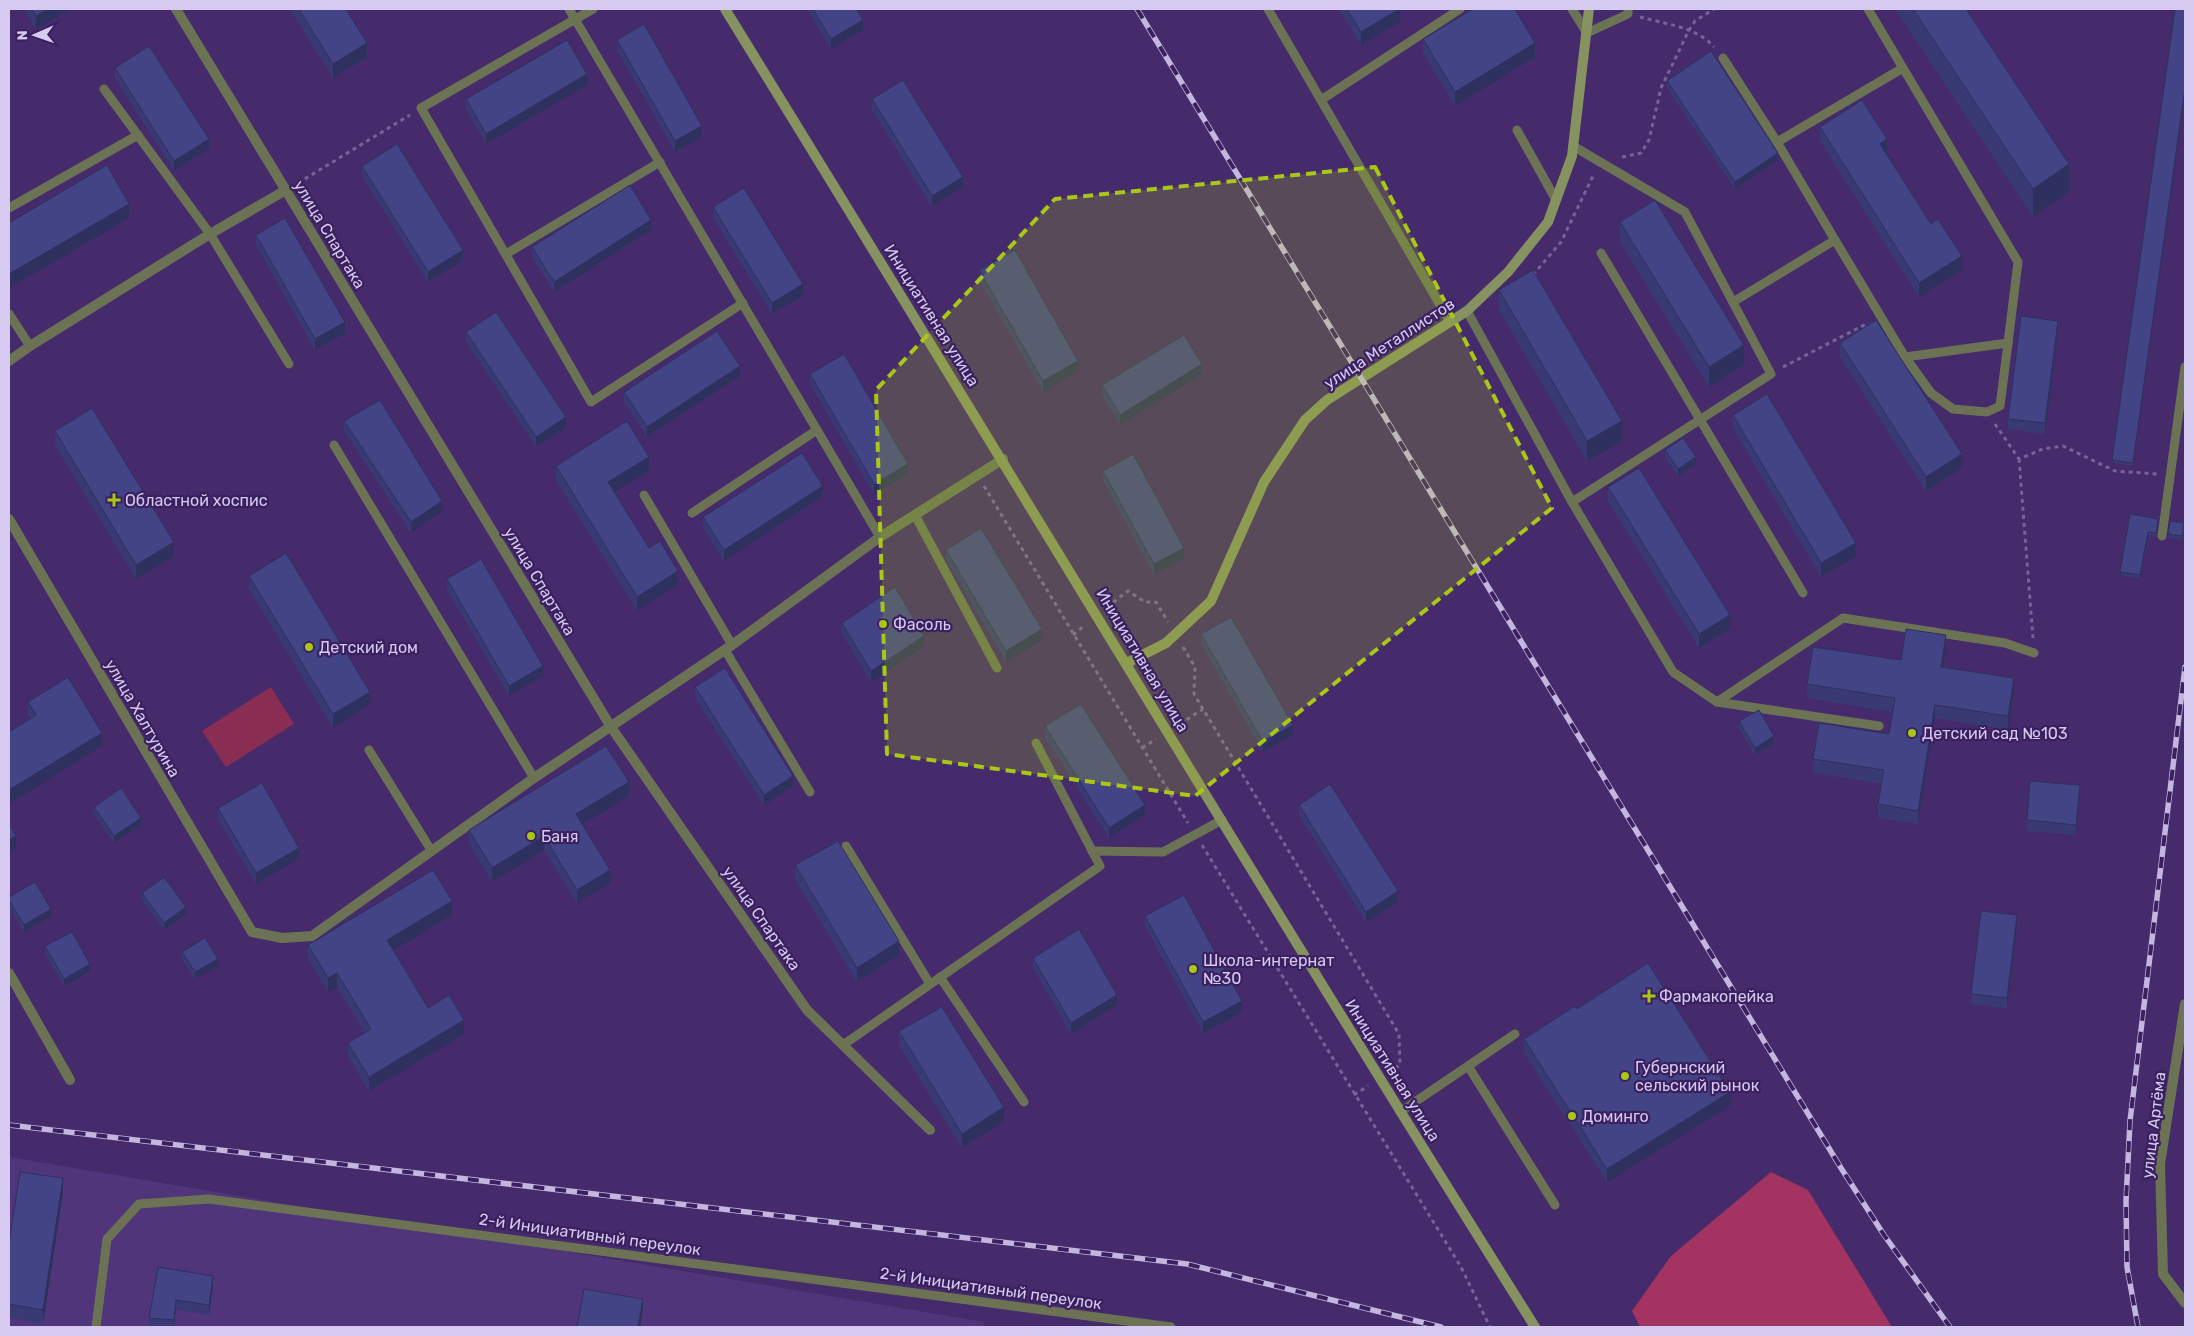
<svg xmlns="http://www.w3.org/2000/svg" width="2194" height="1336" font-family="Rubik,sans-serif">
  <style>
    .built { fill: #51357a }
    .green { fill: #892e52 }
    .forest { fill: #a33360 }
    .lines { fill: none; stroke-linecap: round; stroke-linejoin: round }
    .path { stroke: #776299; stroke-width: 3; stroke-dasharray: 4 4; stroke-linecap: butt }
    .service { stroke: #6b7354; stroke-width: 9 }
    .minor { stroke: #6b7354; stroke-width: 10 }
    .secondary { stroke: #86925f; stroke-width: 10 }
    .rail-casing { stroke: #c4b6df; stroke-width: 5.5 }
    .rail { stroke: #3b205f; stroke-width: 4; stroke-dasharray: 11; stroke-linecap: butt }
    .wall { fill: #393a73 }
    .shaded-wall { fill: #2e305e }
    .building { fill: #424486; stroke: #2e305e }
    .marked { fill: #abc716; fill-opacity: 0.2; stroke: #abc716; stroke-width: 4; stroke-dasharray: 10 6; stroke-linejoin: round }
    .poi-dot { fill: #abc716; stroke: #3b205f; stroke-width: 2 }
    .labels { text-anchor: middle; stroke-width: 4.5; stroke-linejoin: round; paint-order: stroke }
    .street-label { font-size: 16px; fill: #d6caf0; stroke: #3b205f }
    .poi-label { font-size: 16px; fill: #d6caf0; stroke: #3b205f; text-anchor: start }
  </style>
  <rect width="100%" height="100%" fill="#452b6b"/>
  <polygon class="built" points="9,1157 984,1322 983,1327 9,1327"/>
  <polygon class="green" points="271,687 294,724 226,767 202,731"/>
  <polygon class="forest" points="1771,1172 1808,1190 1892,1327 1640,1327 1632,1311 1671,1256"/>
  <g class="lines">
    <g class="path">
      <path d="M 1640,17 C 1665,24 1697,27 1714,47"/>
      <polyline points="1622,157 1641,153 1649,140 1661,88 1689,30 1695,21 1714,9"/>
      <polyline points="298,183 410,115"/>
      <polyline points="1533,275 1561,242 1594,174"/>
      <polyline points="1783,367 1868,323"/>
      <polyline points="1995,424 2019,459 2043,449 2063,446 2115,471 2157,474"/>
      <polyline points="2019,459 2033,638"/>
      <polyline points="984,486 1188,823"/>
      <polyline points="1107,607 1128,591 1145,602 1156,602 1168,622"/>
      <polyline points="1073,635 1085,625"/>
      <polyline points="1183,647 1195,667 1194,694 1399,1034 1400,1065 1392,1070"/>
      <polyline points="1180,724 1203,709"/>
      <polyline points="1142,748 1156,739"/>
      <polyline points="1202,845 1461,1267 1490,1327"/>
      <polyline points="1354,1095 1368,1086"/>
    </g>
    <g class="service">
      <polyline points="569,9 880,537"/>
      <polyline points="593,9 421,108 591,402 743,303"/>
      <polyline points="1268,9 1450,322"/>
      <polyline points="1572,9 1587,33 1628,14 1628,9"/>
      <polyline points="1723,58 1777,142"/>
      <polyline points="104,89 210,234 289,364"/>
      <polyline points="1321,100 1460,9"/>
      <polyline points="1517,130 1556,200"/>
      <polyline points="9,208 138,135"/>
      <polyline points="1835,240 1777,142 1903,68"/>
      <polyline points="1601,253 1803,593"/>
      <polyline points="506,254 660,162"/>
      <polyline points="1733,302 1835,240 1905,357 2008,343 2018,262 1868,9"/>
      <polyline points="1467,311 1572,502 1673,672 1717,702 1879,726"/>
      <polyline points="9,314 30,346"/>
      <polyline points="1905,357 1931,393 1953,409 1987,412 2000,406 2008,343"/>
      <polyline points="334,445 534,778"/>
      <polyline points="644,495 732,645"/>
      <polyline points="1572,502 1771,374 1685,212 1573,146"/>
      <polyline points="692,513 817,430"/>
      <polyline points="915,515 997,668"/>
      <polyline points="2162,536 2185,367"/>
      <polyline points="725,650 810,792"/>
      <polyline points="1717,702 1843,618 2005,643 2034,653"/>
      <polyline points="369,750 431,850"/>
      <polyline points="846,846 930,984"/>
      <polyline points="1092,851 1163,852 1222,820"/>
      <polyline points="940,977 1024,1102"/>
      <polyline points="843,1045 1100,866 1036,743"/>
      <polyline points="1468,1066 1515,1034"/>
      <polyline points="1400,1112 1468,1066 1555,1205"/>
      <polyline points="96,1327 107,1239 139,1204 209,1199 1171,1327"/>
    </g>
    <g class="minor">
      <polyline points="176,9 611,727 807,1010 930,1130"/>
      <polyline points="9,361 30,346 210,234 286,190"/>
      <polyline points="9,519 252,932 282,938 312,936 534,778 732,645 880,537 1003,459"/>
      <polyline points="9,973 70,1080"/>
      <polyline points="2185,1004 2160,1164 2163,1274 2185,1303"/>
    </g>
    <g class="secondary">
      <path d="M 725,9 C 996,448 1261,891 1535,1327"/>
      <polyline points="1127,663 1166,643 1211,601 1264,482 1305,420 1327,400 1467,311 1508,272 1548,222 1572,156 1589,9"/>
    </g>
    <defs>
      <g id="rail">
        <polyline points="1137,9 1841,1168 1884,1235 1950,1327"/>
        <polyline points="9,1125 1187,1264 1441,1327"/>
        <polyline points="2138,1327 2127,1267 2126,1201 2130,1121 2185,667"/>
      </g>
    </defs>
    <use href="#rail" class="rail-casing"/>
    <use href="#rail" class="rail"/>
  </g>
  <g class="wall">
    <polygon points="24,9 70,9 36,29"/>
    <polygon points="290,9 346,9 367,57 333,78"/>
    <polygon points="807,9 856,9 863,30 831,49"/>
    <polygon points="1339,9 1400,9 1400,22 1361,45"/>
    <polygon points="1895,9 1966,9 2069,192 2033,217"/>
    <polygon points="2175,9 2133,466 2112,463 2112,460"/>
    <polygon points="1423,39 1535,57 1455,106 1423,53"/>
    <polygon points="617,40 702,136 675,152 617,50"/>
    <polygon points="115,68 209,149 174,171 115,78"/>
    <polygon points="1667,81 1778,160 1735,189 1667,88"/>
    <polygon points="587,85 486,144 466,110 466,99"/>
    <polygon points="872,99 963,187 932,207 872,110"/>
    <polygon points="1820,127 1887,153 1886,153 1931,224 1962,270 1919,297 1820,141"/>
    <polygon points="362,166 463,260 428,282 362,176"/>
    <polygon points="713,207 803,295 772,314 713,218"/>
    <polygon points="1620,222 1744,365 1709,387 1620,242"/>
    <polygon points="651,230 554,292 532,257 532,247"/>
    <polygon points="256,235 345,333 315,350 256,245"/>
    <polygon points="979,270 1078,371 1043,392 979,280"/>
    <polygon points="1499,290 1622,441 1587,461 1499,310"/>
    <polygon points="2058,331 2045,434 2008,429 2008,419"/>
    <polygon points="466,332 566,427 536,447 466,342"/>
    <polygon points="1840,343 1962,468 1926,491 1840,357"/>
    <polygon points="810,374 908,474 874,494 810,384"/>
    <polygon points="1202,374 1120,425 1102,396 1102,385"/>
    <polygon points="740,376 647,437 624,402 624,392"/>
    <polygon points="1733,415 1856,556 1821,577 1733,428"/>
    <polygon points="344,421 442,511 411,533 344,431"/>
    <polygon points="55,431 174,556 136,579 55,445"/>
    <polygon points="1665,450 1696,464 1678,476 1665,457"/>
    <polygon points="556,466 649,471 614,492 649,548 678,585 637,611 556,480"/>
    <polygon points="1103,471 1184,558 1154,575 1103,481"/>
    <polygon points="1608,487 1730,629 1699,648 1608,501"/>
    <polygon points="823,496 724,561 703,528 703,517"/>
    <polygon points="2130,514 2158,522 2156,536 2148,535 2140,579 2120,575"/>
    <polygon points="2184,527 2182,540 2168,538 2168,534"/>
    <polygon points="946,550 1042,640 1006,662 946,560"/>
    <polygon points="249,576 370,705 333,728 249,589"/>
    <polygon points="447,579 543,676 509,696 447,590"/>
    <polygon points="842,623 924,646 871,682 842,634"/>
    <polygon points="1201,634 1293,735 1263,752 1201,644"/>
    <polygon points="1946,649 1943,667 2014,692 2008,730 1935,718 1918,824 1878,818 1878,804 1882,784 1813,773 1813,759 1889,734 1893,712 1807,698 1807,684"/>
    <polygon points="695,687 793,786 764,805 695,698"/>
    <polygon points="28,702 102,746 30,719 28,715"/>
    <polygon points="1739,721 1774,743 1755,755 1739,728"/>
    <polygon points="1045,726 1145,815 1109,838 1045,737"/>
    <polygon points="629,796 582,824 610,883 577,903 544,850 492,882 469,844 469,830"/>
    <polygon points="2080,796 2076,835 2027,831 2027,820"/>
    <polygon points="1299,805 1398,902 1366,922 1299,815"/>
    <polygon points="94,807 141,825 114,843 94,814"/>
    <polygon points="218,808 299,858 256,884 218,819"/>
    <polygon points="795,865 899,955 857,982 795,879"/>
    <polygon points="142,893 186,914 164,930 142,900"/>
    <polygon points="9,897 51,916 24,932 9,907"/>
    <polygon points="452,915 393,950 428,1008 464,1034 369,1091 348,1056 348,1043 365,1033 337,987 328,992 308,959 308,945"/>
    <polygon points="1145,916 1242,1012 1203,1033 1145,926"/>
    <polygon points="2017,926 2007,1008 1971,1004 1971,994"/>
    <polygon points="45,946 90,971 64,986 45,954"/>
    <polygon points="182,952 218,966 195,979 182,959"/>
    <polygon points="1033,958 1117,1005 1071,1034 1033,968"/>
    <polygon points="1577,1009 1730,1106 1607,1182 1524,1053 1524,1039"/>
    <polygon points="899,1031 1004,1121 962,1148 899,1045"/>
    <polygon points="63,1192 43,1324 9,1318 9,1243"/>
    <polygon points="158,1267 213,1286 209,1315 176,1310 174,1327 149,1327 149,1318"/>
  </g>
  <g class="shaded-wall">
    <polygon points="47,9 70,9 36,29 36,16"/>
    <polygon points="1399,9 1400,9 1400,22 1361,45 1361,32"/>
    <polygon points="863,20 863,30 831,49 831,39"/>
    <polygon points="367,43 367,57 333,78 333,64"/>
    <polygon points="1535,43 1535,57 1455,106 1455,92"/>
    <polygon points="587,74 587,85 486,144 486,134"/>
    <polygon points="2185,88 2185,92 2133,466 2133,463"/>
    <polygon points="702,126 702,136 675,152 675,141"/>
    <polygon points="209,139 209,149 174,171 174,161"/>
    <polygon points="1887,139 1887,153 1880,157 1880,144"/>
    <polygon points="1778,153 1778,160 1735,189 1735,182"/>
    <polygon points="2069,164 2069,192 2033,217 2033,189"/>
    <polygon points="963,177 963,187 932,207 932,196"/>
    <polygon points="129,204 129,218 9,288 9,274"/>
    <polygon points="651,220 651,230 554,292 554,282"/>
    <polygon points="463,250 463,260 428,282 428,272"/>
    <polygon points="1962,256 1962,270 1919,297 1919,283"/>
    <polygon points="803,284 803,295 772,314 772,303"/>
    <polygon points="2058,321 2058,331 2045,434 2045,423"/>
    <polygon points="345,322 345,333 315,350 315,339"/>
    <polygon points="1744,345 1744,365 1709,387 1709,367"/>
    <polygon points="1078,361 1078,371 1043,392 1043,381"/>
    <polygon points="1202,364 1202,374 1120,425 1120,415"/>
    <polygon points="740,366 740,376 647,437 647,427"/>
    <polygon points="566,417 566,427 536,447 536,437"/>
    <polygon points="1622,421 1622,441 1587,461 1587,441"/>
    <polygon points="1962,454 1962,468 1926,491 1926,477"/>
    <polygon points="649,457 649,471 608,496 608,482"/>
    <polygon points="1696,457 1696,464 1678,476 1678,469"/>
    <polygon points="908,464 908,474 874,494 874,484"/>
    <polygon points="823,486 823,496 724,561 724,550"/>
    <polygon points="442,501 442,511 411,533 411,522"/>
    <polygon points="2148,532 2148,535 2140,579 2140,575"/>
    <polygon points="174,542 174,556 136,579 136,565"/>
    <polygon points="1856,543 1856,556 1821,577 1821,563"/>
    <polygon points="1184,548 1184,558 1154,575 1154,564"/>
    <polygon points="678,571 678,585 637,611 637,597"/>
    <polygon points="1730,615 1730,629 1699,648 1699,634"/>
    <polygon points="1042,629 1042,640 1006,662 1006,651"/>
    <polygon points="1946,635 1946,649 1941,681 1941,667"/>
    <polygon points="924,636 924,646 871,682 871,671"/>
    <polygon points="543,666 543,676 509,696 509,686"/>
    <polygon points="2014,678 2014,692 2008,730 2008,716"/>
    <polygon points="370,692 370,705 333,728 333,714"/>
    <polygon points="1935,705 1935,718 1918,824 1918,811"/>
    <polygon points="1293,725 1293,735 1263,752 1263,742"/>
    <polygon points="102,733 102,746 9,804 9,790"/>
    <polygon points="1774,736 1774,743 1755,755 1755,748"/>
    <polygon points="793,776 793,786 764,805 764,795"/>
    <polygon points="629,782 629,796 576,828 576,814"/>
    <polygon points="2080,785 2080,796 2076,835 2076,825"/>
    <polygon points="1145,805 1145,815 1109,838 1109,828"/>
    <polygon points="141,818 141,825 114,843 114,836"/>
    <polygon points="16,836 16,849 9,854 9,840"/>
    <polygon points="544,836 544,850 492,882 492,868"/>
    <polygon points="299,848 299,858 256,884 256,873"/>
    <polygon points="610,870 610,883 577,903 577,890"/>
    <polygon points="1398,891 1398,902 1366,922 1366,912"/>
    <polygon points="452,901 452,915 387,954 387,940"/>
    <polygon points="186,907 186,914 164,930 164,923"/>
    <polygon points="51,909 51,916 24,932 24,925"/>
    <polygon points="2017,915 2017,926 2007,1008 2007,998"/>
    <polygon points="899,941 899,955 857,982 857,968"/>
    <polygon points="218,959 218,966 195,979 195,972"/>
    <polygon points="90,964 90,971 64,986 64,979"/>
    <polygon points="337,973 337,987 328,992 328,978"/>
    <polygon points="1117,995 1117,1005 1071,1034 1071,1023"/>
    <polygon points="1242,1001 1242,1012 1203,1033 1203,1022"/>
    <polygon points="464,1020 464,1034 369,1091 369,1077"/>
    <polygon points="1730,1092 1730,1106 1607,1182 1607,1169"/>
    <polygon points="1004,1107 1004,1121 962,1148 962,1134"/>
    <polygon points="63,1178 63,1192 43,1324 43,1310"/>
    <polygon points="213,1276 213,1286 209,1315 209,1305"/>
    <polygon points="643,1299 643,1309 640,1327 638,1327"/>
    <polygon points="176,1300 176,1310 174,1327 174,1320"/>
  </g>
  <g class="building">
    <polygon points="32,9 47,9 36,16"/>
    <polygon points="299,9 346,9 367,43 333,64"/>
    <polygon points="813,9 856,9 863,20 831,39"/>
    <polygon points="1347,9 1399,9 1361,32"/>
    <polygon points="1473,9 1515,9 1535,43 1455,92 1423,39"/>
    <polygon points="1913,9 1966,9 2069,164 2033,189"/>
    <polygon points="2175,9 2185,9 2185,88 2133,463 2112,460"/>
    <polygon points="644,24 702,126 675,141 617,40"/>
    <polygon points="567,40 587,74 486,134 466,99"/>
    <polygon points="149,46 209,139 174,161 115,68"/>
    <polygon points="1711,51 1778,153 1735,182 1667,81"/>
    <polygon points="903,80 963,177 932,196 872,99"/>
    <polygon points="1862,100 1887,139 1880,144 1931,224 1938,219 1962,256 1919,283 1820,127"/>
    <polygon points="397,144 463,250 428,272 362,166"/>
    <polygon points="107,165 129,204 9,274 9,223"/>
    <polygon points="630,185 651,220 554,282 532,247"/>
    <polygon points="744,188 803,284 772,303 713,207"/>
    <polygon points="1655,200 1744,345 1709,367 1620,222"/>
    <polygon points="285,218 345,322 315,339 256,235"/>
    <polygon points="1015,250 1078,361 1043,381 979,270"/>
    <polygon points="1533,270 1622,421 1587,441 1499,290"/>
    <polygon points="496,312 566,417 536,437 466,332"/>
    <polygon points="2021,316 2058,321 2045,423 2008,419"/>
    <polygon points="1876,320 1962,454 1926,477 1840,343"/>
    <polygon points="717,331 740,366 647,427 624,392"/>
    <polygon points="1184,335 1202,364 1120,415 1102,385"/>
    <polygon points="844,354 908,464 874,484 810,374"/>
    <polygon points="1767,394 1856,543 1821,563 1733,415"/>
    <polygon points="380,400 442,501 411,522 344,421"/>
    <polygon points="92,408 174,542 136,565 55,431"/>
    <polygon points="627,421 649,457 608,482 649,548 660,541 678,571 637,597 556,466"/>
    <polygon points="1683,438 1696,457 1678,469 1665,450"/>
    <polygon points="802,453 823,486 724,550 703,517"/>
    <polygon points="1133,454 1184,548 1154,564 1103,471"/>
    <polygon points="1639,468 1730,615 1699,634 1608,487"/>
    <polygon points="2130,514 2158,519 2156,533 2148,532 2140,575 2120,572"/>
    <polygon points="2170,521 2184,523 2182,536 2168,534"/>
    <polygon points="981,528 1042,629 1006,651 946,550"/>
    <polygon points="286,553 370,692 333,714 249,576"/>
    <polygon points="481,559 543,666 509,686 447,579"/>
    <polygon points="895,587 924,636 871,671 842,623"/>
    <polygon points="1231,617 1293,725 1263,742 1201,634"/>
    <polygon points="1906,629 1946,635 1941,667 2014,678 2008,716 1935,705 1918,811 1878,804 1884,770 1813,759 1819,723 1889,734 1895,698 1807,684 1813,647 1901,660"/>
    <polygon points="725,668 793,776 764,795 695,687"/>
    <polygon points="68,677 102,733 9,790 9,732 36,715 28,702"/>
    <polygon points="1081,704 1145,805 1109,828 1045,726"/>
    <polygon points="1759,710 1774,736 1755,748 1739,721"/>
    <polygon points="606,746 629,782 576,814 610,870 577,890 544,836 492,868 469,830"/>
    <polygon points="2030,781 2080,785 2076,825 2027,820"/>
    <polygon points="262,783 299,848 256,873 218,808"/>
    <polygon points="1330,784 1398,891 1366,912 1299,805"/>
    <polygon points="121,788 141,818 114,836 94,807"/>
    <polygon points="9,824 16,836 9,840"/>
    <polygon points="838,841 899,941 857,968 795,865"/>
    <polygon points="433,870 452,901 387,940 428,1008 449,995 464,1020 369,1077 348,1043 371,1029 337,973 328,978 308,945"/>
    <polygon points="164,877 186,907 164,923 142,893"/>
    <polygon points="35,882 51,909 24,925 9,900 9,897"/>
    <polygon points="1184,895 1242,1001 1203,1022 1145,916"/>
    <polygon points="1981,911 2017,915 2007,998 1971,994"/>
    <polygon points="1079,929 1117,995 1071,1023 1033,958"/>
    <polygon points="72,932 90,964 64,979 45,946"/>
    <polygon points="205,938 218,959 195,972 182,952"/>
    <polygon points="1648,963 1730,1092 1607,1169 1524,1039 1575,1006 1577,1009"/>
    <polygon points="942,1007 1004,1107 962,1134 899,1031"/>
    <polygon points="20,1172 63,1178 43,1310 9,1304 9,1243"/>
    <polygon points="158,1267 213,1276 209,1305 176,1300 174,1320 149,1318"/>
    <polygon points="584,1289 643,1299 638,1327 577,1327"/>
  </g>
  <path class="marked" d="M 1375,167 L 1552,508 L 1195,796 L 887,754 L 876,390 L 1055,199 Z"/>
  <g class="poi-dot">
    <path d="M111.5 492.5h5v5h5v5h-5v5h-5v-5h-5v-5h5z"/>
    <circle cx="883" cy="624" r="5"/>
    <circle cx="309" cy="647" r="5"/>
    <circle cx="1912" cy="733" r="5"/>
    <circle cx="531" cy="836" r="5"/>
    <circle cx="1193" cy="969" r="5"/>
    <path d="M1646.5 988.5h5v5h5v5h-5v5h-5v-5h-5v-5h5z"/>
    <circle cx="1625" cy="1076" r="5"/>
    <circle cx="1572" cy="1116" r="5"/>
  </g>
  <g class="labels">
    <g class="street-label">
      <text transform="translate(330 234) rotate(59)" y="6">улица Спартака</text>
      <text transform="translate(932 315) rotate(58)" y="6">Инициативная улица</text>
      <text transform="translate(1389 343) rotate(-33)" y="6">улица Металлистов</text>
      <text transform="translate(540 581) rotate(59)" y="6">улица Спартака</text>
      <text transform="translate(1143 660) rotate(59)" y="6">Инициативная улица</text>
      <text transform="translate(143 718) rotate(60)" y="6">улица Халтурина</text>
      <text transform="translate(762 918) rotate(55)" y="6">улица Спартака</text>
      <text transform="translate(1393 1070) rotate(58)" y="6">Инициативная улица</text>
      <text transform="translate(2153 1125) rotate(-83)" y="6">улица Артёма</text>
      <text transform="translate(590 1234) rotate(8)" y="6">2-й Инициативный переулок</text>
      <text transform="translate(991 1288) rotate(8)" y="6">2-й Инициативный переулок</text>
    </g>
    <g class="poi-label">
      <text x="125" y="506">Областной хоспис</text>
      <text x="893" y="630">Фасоль</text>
      <text x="319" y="653">Детский дом</text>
      <text x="1922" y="739">Детский сад №103</text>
      <text x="541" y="842">Баня</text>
      <text x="1203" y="966">Школа-интернат<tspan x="1203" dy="18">№30</tspan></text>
      <text x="1659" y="1002">Фармакопейка</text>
      <text x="1635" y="1073">Губернский<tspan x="1635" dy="18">сельский рынок</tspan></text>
      <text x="1582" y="1122">Доминго</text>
    </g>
  </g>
  <rect width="2194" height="1336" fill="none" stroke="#d6caf0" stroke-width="20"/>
  <g transform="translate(35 35) rotate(268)" stroke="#3b205f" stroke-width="4" paint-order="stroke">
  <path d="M0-4L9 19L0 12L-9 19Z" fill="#d6caf0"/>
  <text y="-8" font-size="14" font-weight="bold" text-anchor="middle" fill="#d6caf0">N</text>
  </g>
</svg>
